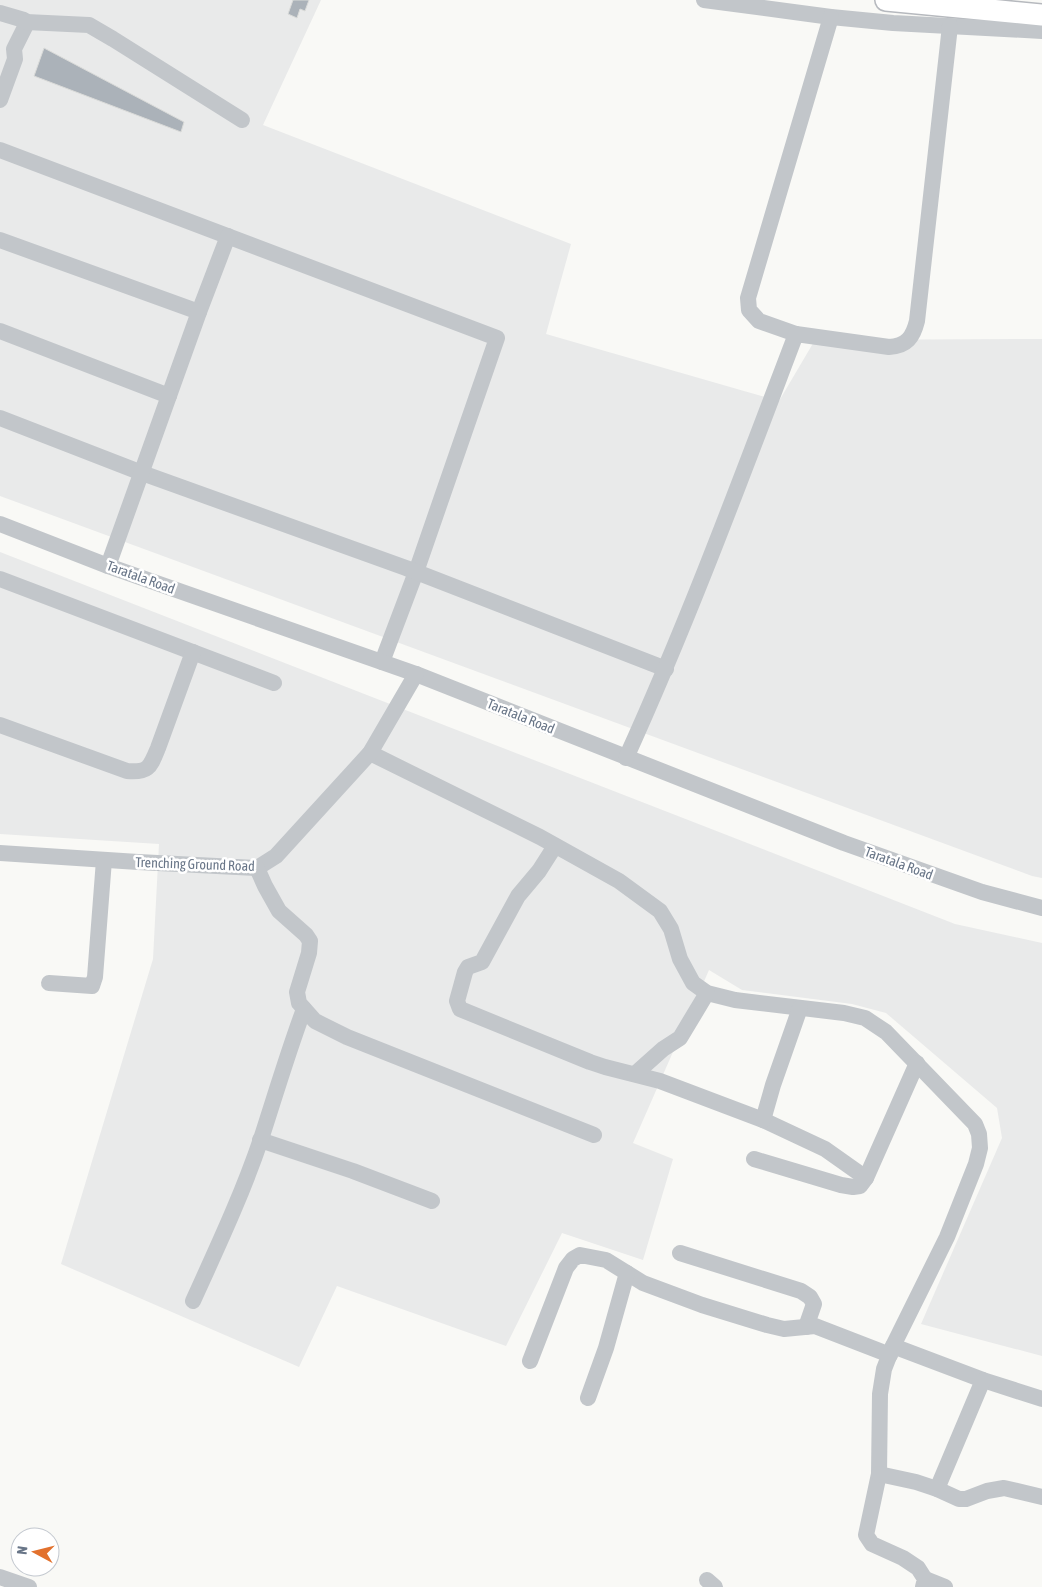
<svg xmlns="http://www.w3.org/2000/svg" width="1042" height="1587" font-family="'Asap Condensed',sans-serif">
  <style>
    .built { fill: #e9eaea }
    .building { fill: #abb2b9; stroke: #dadbd9 }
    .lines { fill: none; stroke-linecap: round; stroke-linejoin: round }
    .major-casing { stroke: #b6b9be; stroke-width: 24 }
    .minor { stroke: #c2c6ca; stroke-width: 16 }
    .major { stroke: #fff; stroke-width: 21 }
    .labels { text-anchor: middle; stroke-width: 5; stroke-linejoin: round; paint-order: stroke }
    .street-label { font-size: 14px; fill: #687587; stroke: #fff }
  </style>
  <rect width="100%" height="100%" fill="#f9f9f6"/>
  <g class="built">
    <polygon points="0,0 321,0 263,125 571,244 546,334 779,401 815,340 1042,339 1042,878 1032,876 0,496"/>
    <polygon points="0,552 955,924 1042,943 1042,1356 921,1324 1002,1138 997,1108 886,1013 852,1004 742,990 709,970 633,1143 673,1159 643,1260 562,1233 506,1346 337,1286 299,1367 61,1264 153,959 159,844 0,834"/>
  </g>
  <g class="building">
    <polygon points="293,0 309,0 305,11 300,9 297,18 288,14"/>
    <polygon points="44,48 184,122 181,132 34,76"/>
  </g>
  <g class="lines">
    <defs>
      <polyline id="major" points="886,0 1042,15"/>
    </defs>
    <use href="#major" class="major-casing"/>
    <g class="minor">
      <polyline points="704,0 831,17 893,23 1042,31"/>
      <polyline points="0,13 24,20 26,25 14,49 15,59 0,100"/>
      <polyline points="26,22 89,25 113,39 242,120"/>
      <polyline points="0,150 497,338 416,572 382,662"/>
      <polyline points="0,240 199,312"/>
      <polyline points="0,331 169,396"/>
      <polyline points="796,334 759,321 749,310 748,298 831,17"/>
      <polyline points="0,418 142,473 406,568 666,669"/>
      <polyline points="0,524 108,566 416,674 844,843 982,892 1042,908"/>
      <polyline points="108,566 199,312 228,236"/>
      <polyline points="0,579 274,683"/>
      <path d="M 0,725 L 127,771 C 149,773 150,767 158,748 L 193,652"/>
      <polyline points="370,753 540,837 619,881 660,911 671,929 680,959 693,983 707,993 735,1000 844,1013 865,1018 886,1032 975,1124 979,1134 980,1148 976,1164 947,1237 893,1346 884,1369 880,1394 879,1474 866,1535 872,1544 903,1558 918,1568 925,1579 923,1587"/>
      <path d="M 626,758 C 689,619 742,476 796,334 L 889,347 C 907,346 913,337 917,321 L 950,26"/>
      <polyline points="555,846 539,871 518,896 482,962 468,967 465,972 457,1001 460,1009 590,1062 605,1067 660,1081 763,1120 825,1149 866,1178"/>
      <polyline points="0,853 138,862 257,868 276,856 370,753 416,674"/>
      <polyline points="257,868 265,886 279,911 306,935 310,941 309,953 297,992 299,1003 315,1021 347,1037 594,1135"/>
      <polyline points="49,983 92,986 95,977 104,860"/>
      <polyline points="635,1074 663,1049 680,1038 707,993"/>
      <polyline points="763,1120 773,1085 800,1008"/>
      <polyline points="260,1140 353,1171 432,1201"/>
      <polyline points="754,1159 841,1185 853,1187 860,1186 866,1178 917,1063"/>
      <polyline points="680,1253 801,1291 810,1297 814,1304 806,1327"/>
      <path d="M 193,1301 C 217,1248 242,1195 261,1139 C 275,1096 288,1052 304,1009"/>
      <polyline points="893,1346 983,1380 1042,1399"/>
      <polyline points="530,1361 566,1268 573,1259 580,1255 606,1260 643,1283 702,1305 767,1325 784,1329 815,1326 890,1355"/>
      <polyline points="588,1398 606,1348 627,1273"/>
      <polyline points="879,1474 916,1482 937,1489 959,1499 966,1499 987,1491 1004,1488 1042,1497"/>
      <polyline points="937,1489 983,1380"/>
      <polyline points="0,1577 29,1587"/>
      <polyline points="925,1579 945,1587"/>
      <polyline points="707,1580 715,1587"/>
    </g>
    <use href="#major" class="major"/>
  </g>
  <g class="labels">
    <g class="street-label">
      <text transform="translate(141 577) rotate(20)" y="5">Taratala Road</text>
      <text transform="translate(521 716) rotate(22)" y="5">Taratala Road</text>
      <text transform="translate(899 863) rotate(20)" y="5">Taratala Road</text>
      <text transform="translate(195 864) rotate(2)" y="5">Trenching Ground Road</text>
    </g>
  </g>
  <g transform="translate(35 1552) rotate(277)"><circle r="24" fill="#ffffff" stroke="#c3c8cf"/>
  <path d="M0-4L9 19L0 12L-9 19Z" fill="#e2712d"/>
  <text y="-8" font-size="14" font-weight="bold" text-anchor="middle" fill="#687587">N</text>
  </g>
</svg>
